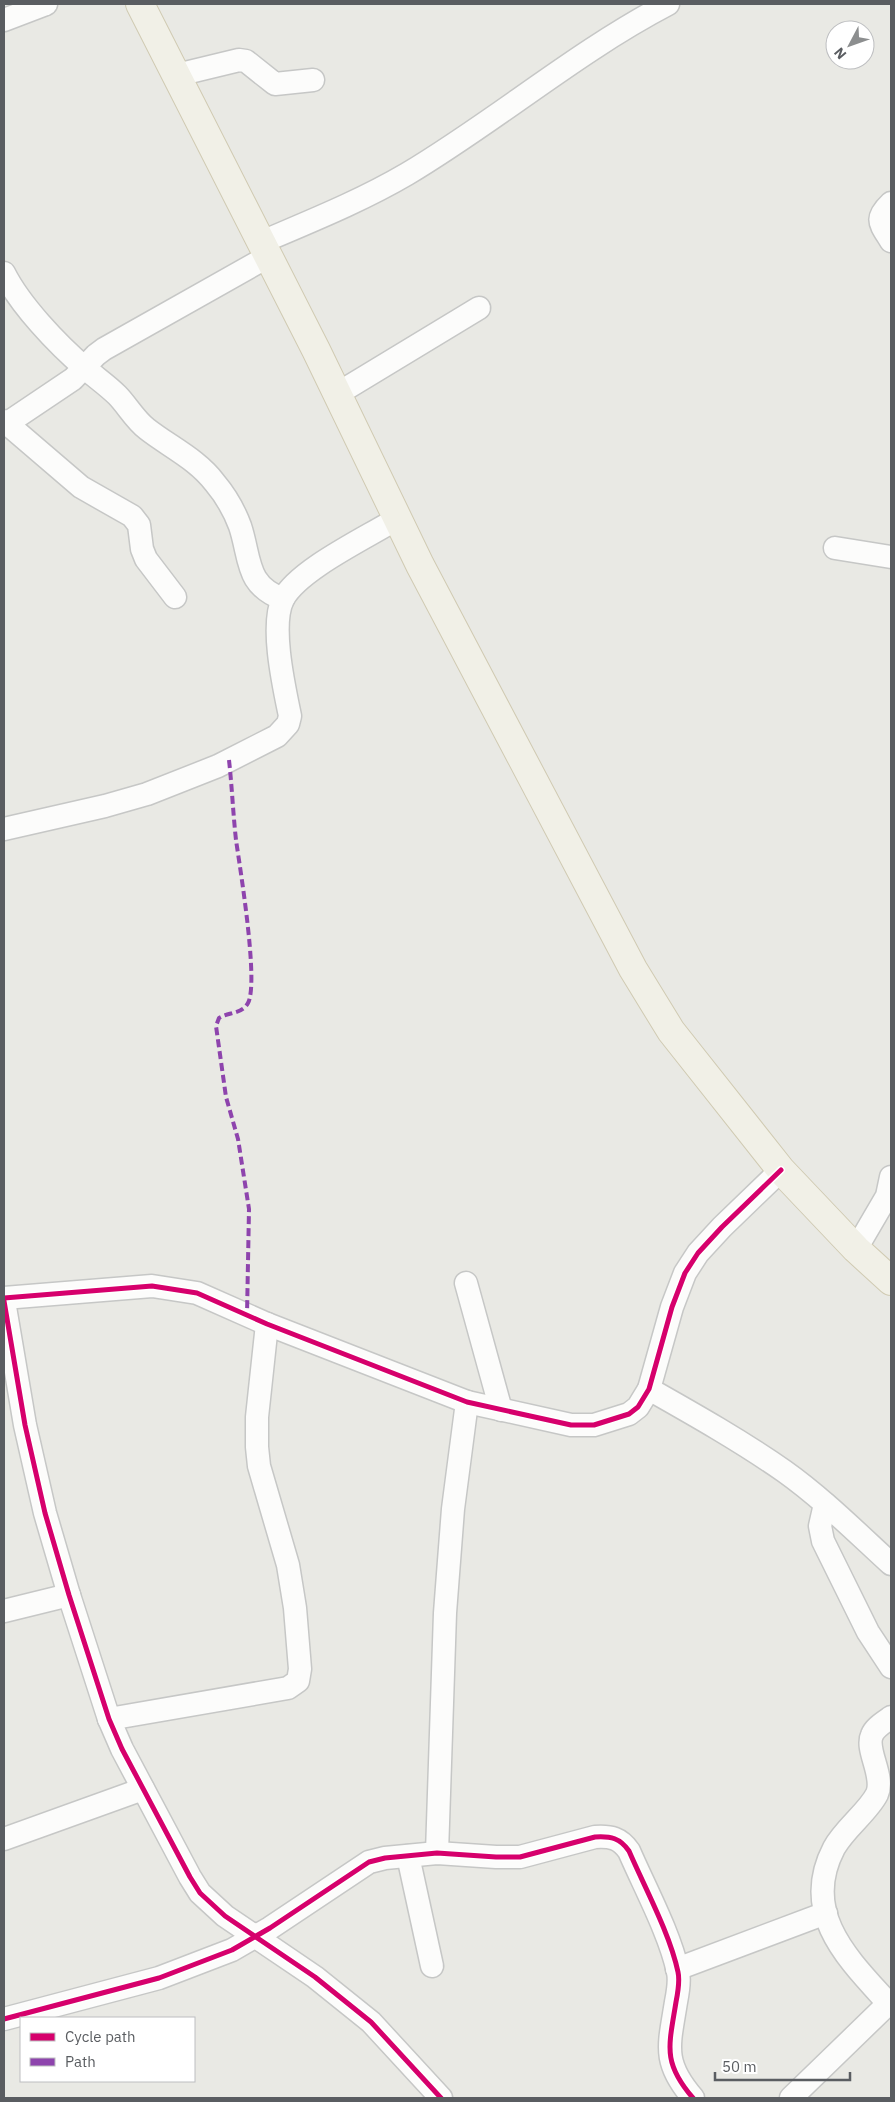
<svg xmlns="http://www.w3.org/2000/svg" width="895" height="2102" font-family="'IBM Plex Sans',sans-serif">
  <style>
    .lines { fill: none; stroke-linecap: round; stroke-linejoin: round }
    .minor-casing { stroke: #c6c7c6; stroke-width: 25 }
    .major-casing { stroke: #d0cab2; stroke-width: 30 }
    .minor { stroke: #fcfcfb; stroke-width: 22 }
    .major { stroke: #f1f0e7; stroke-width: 28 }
    .quiet { stroke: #8e44ad; stroke-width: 4; stroke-dasharray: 8 4; stroke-linecap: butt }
    .cycleway-casing { stroke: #fff; stroke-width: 8 }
    .cycleway { stroke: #d6006c; stroke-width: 5 }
  </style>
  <rect width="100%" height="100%" fill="#e9e9e4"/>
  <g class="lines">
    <defs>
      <g id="minor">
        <polyline points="4,20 46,4"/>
        <polyline points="177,75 239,60 246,61 275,84 313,80"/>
        <path d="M 891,203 C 874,219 880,223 891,241"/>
        <path d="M 262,242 C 311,221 361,201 407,174 C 496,121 576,52 668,4"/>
        <path d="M 4,273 C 20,305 57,344 85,368 C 95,377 107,385 117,395 C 127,405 135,420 147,429 C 170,447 197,459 215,483 C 226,496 234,510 240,526 C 251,559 245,585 283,599"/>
        <polyline points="337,394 479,308"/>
        <polyline points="4,421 81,487 132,516 139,525 142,549 146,559 175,597"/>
        <polyline points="6,424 73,379 96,355 104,349 269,256"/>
        <polyline points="835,548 891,557"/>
        <path d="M 4,829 L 105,806 L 147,794 L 218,766 L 277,736 L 288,724 L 290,716 C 284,687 270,625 283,599 C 299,569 368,537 398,518"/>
        <polyline points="856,1249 887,1196 891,1177"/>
        <polyline points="466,1283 501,1410"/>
        <polyline points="4,1298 152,1286 197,1293 267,1324 467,1402 571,1425 594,1425 629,1414 638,1407 649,1389 672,1307 685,1273 698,1253 722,1227 781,1170"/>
        <polyline points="4,1301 25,1425 45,1513 69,1595 109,1719 122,1749 190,1877 200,1893 225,1916 315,1977 371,2022 441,2098"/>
        <path d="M 649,1389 C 695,1415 741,1441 784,1471 C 822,1498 856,1532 891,1564"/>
        <polyline points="825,1504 820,1526 823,1541 868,1632 891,1667"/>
        <polyline points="4,1611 69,1595"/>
        <polyline points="109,1719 288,1688 298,1681 300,1669 295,1608 288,1565 259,1466 257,1447 257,1417 267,1324"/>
        <polyline points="4,1839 143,1789"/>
        <polyline points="437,1853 445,1613 453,1509 467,1402"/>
        <polyline points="408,1856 432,1966"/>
        <polyline points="677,1969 826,1913"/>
        <path d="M 888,2003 C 848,1959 800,1913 834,1848 C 845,1828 868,1812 877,1794 C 885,1776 865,1750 872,1735 C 875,1727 885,1722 891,1717"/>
        <path d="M 4,2019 L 159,1978 L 232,1950 L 270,1928 L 369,1862 L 385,1858 L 437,1853 L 496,1857 L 520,1857 L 595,1837 C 611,1836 620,1838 629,1851 C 645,1888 670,1934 678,1972 C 680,1981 678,1992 676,2002 C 669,2046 662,2062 693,2098"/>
        <polyline points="791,2098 891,2001"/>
      </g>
      <polyline id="major" points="140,4 316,350 420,565 633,969 671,1031 781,1170 856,1249 891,1281"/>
    </defs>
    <use href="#minor" class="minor-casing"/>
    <use href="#major" class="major-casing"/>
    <use href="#minor" class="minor"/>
    <use href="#major" class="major"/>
    <path class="quiet" d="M 229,760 C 232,787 233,813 236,840 C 240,868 259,983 248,1003 C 242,1014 229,1012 219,1018 L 216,1026 L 226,1097 L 238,1139 L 249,1209 L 247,1315"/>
    <defs>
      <g id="cycleway">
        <polyline points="4,1298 152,1286 197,1293 267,1324 467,1402 571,1425 594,1425 629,1414 638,1407 649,1389 672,1307 685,1273 698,1253 722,1227 781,1170"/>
        <polyline points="4,1301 25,1425 45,1513 69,1595 109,1719 122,1749 190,1877 200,1893 225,1916 315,1977 371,2022 441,2098"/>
        <path d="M 4,2019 L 159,1978 L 232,1950 L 270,1928 L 369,1862 L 385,1858 L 437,1853 L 496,1857 L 520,1857 L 595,1837 C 611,1836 620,1838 629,1851 C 645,1888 670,1934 678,1972 C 680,1981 678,1992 676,2002 C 669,2046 662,2062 693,2098"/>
      </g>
    </defs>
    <use href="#cycleway" class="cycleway-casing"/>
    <use href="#cycleway" class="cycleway"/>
  </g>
  <rect width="895" height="2102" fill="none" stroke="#5a5d61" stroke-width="10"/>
  <rect x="20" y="2017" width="175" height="65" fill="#ffffff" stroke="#bdbec0"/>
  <rect x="30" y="2033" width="25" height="8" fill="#d6006c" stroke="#bdbec0"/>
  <text x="65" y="2042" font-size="15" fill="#5a5d61">Cycle path</text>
  <rect x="30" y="2058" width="25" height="8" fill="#8e44ad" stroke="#bdbec0"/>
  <text x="65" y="2067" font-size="15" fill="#5a5d61">Path</text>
  <g transform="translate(850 45) rotate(229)"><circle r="24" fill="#ffffff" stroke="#bdbec0"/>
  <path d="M0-4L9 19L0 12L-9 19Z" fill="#8c8e8f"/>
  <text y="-8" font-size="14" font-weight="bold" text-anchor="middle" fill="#5a5d61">N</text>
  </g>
  <path d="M715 2072v8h135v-8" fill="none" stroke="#5a5d61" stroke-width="2.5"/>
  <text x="722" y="2072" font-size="15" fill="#5a5d61" stroke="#ffffff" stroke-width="4" paint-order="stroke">50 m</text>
</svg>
